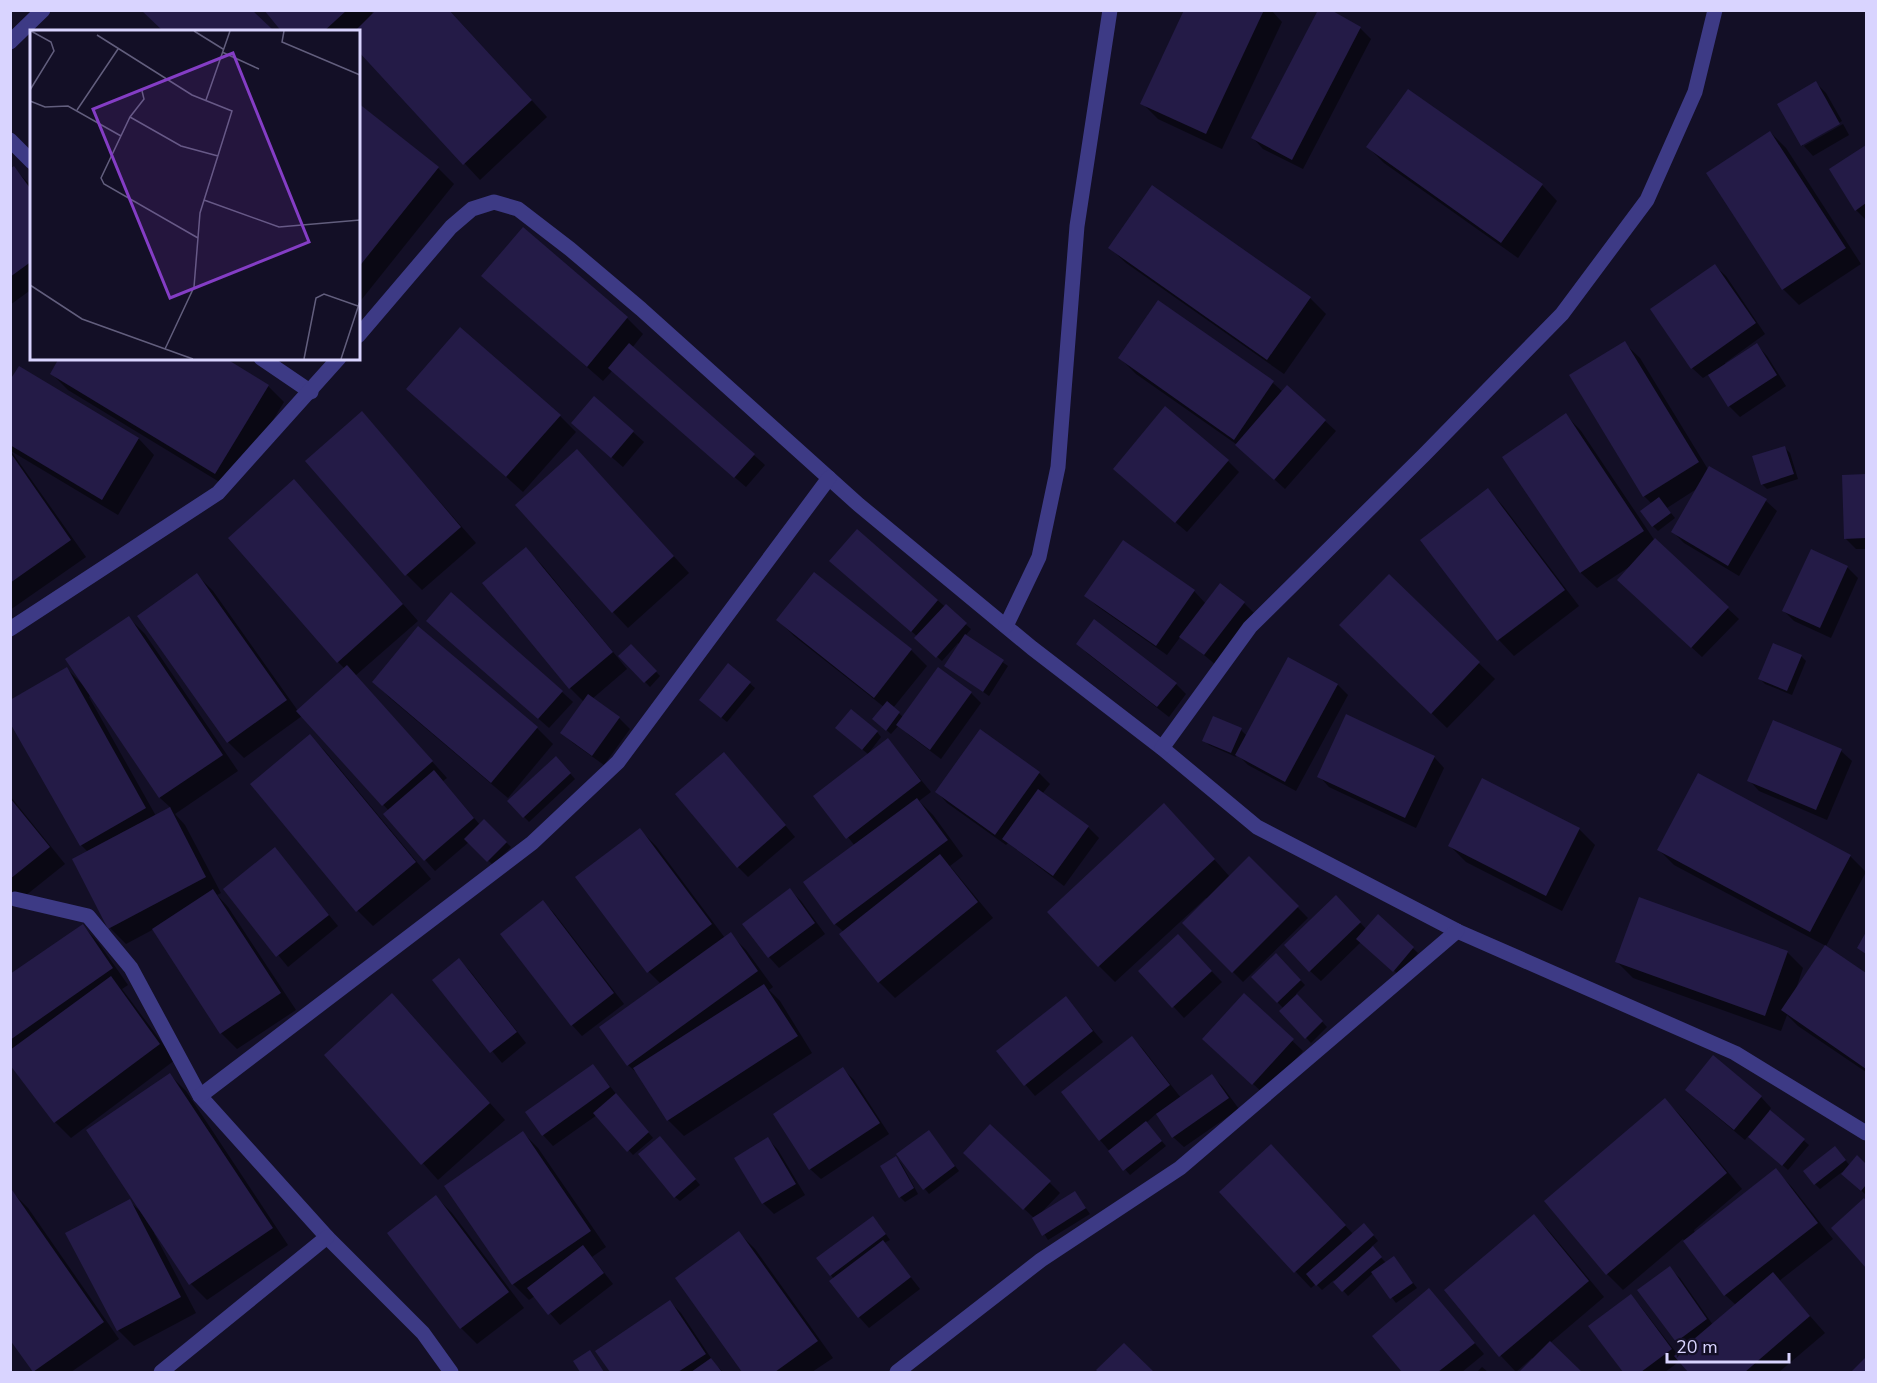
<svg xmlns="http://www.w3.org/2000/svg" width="1877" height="1383" font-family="'Nunito Sans',sans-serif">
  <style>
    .shadow { fill: #0007; fill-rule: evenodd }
    .building { fill: #241b47 }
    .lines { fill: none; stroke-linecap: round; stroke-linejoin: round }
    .minor { stroke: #3d3a85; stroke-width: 15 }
    .inset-road { fill: none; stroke: #625e7d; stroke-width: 1.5 }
    .view { fill: #843dc5; fill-opacity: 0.15; stroke: #843dc5; stroke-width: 3 }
    .inset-edge { fill: none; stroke: #d9d4ff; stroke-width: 3 }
  </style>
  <rect width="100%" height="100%" fill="#130f26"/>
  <g class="shadow">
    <polygon points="266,10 370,10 374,15 449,10 547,117 480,180 358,49 358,32 284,32"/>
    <polygon points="1186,10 1271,10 1282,22 1222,149 1158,119 1142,103"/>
    <polygon points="1360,28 1371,39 1303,169 1263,149 1253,138"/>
    <polygon points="1816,83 1826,93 1842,121 1803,143 1803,146 1802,145"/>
    <polygon points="358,107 438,168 454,184 358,304"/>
    <polygon points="1843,124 1849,135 1813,156 1804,146"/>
    <polygon points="1770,132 1786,148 1861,264 1799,305 1783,289"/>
    <polygon points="1368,147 1542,185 1557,201 1518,258 1384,163"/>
    <polygon points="1866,148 1866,220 1856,210 1831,169"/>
    <polygon points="14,168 32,187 32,289 10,305 10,171"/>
    <polygon points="523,230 627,318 643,334 632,348 765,465 746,487 612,371 603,381 483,276"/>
    <polygon points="1110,248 1310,298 1326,314 1284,374 1126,263"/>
    <polygon points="1715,266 1726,276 1765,334 1725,363 1726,365 1757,345 1767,356 1786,386 1740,417 1729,406 1709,374 1703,378 1692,368"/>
    <polygon points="1159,302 1273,383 1283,392 1325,421 1336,431 1285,489 1236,444 1136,374 1120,358"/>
    <polygon points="1624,343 1640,358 1709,471 1766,501 1777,511 1739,576 1684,543 1673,532 1698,488 1667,508 1675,518 1658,531 1653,526 1642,511 1652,504 1644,496 1571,376"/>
    <polygon points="19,368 139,439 154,455 118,515 11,451 86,557 10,610 10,383"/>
    <polygon points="52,374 268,386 284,402 231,489 68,390"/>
    <polygon points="408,389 560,416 576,432 523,492"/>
    <polygon points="362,413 476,543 422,590 406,574"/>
    <polygon points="1566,415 1581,431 1655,541 1739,619 1702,657 1630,590 1629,567 1597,588 1581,573 1504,457"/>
    <polygon points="633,432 644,442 623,467 584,433"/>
    <polygon points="1785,448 1790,453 1798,479 1767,489 1762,484"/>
    <polygon points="1228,461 1239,472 1187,532 1125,479"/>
    <polygon points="593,467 689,573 628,628 613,612"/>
    <polygon points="1866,475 1866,549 1856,549 1846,539 1844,476"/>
    <polygon points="294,481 418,621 355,676 447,778 443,781 480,825 484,821 511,847 493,865 469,842 435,871 385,814 389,811 302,716 244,758 228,742 197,575 213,591 298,711 345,669 338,662"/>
    <polygon points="1488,490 1503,506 1579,606 1514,656 1499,640 1422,540"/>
    <polygon points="857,531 971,629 965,636 1008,666 989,696 946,666 960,645 958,643 942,661 916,638 918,637 842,571"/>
    <polygon points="526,549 542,565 627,669 592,699 619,718 630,729 604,765 573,743 562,733 584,702 570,688"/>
    <polygon points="1847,567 1858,578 1831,638 1794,621 1784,611"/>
    <polygon points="815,574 911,650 927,666 893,708 903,717 971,693 981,703 941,759 909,735 899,725 891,734 879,724 884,707 794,636 778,620"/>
    <polygon points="1389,576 1495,679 1447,728 1357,641"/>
    <polygon points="1194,591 1206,604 1244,603 1254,613 1216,665 1181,636 1167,655 1097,606 1086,596"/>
    <path d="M 129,618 L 145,634 L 238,771 L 175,814 L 185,825 L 221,893 L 217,895 L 228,907 L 296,1010 L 237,1049 L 221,1033 L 154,929 L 126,944 L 110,928 L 88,852 L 81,845 L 10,720 L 67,669 L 82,684 L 83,683 ZM 91,695 L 160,798 L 171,808 L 156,816 L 89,697 Z"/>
    <polygon points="419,628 537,728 553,744 508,798 390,698 374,682"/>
    <polygon points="439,631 562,692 573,702 549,728"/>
    <polygon points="1078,644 1176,684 1186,694 1169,717 1088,654"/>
    <polygon points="631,646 660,676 650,687 620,656"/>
    <polygon points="1801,656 1806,661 1792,695 1765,684 1760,679"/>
    <polygon points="728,665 755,688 727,722 706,705"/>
    <polygon points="1338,685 1348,695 1296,791 1248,765 1237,754 1236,757 1209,745 1204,740 1241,730 1247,736"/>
    <polygon points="877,732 881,737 868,754 842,733"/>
    <polygon points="309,736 325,751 431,879 373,926 358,911"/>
    <polygon points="888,740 931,792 919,801 933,815 963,856 950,866 993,918 895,998 879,982 844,932 835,924 855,846 815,796"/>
    <polygon points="1841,751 1852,761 1827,820 1759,791 1749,780"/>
    <polygon points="1434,757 1444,768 1416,828 1329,787 1319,776"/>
    <polygon points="556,758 575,779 529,822 509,801"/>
    <polygon points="734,764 795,837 748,877 738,867"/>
    <polygon points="1039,773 1050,784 1042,794 1088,827 1099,838 1064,886 1008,843 1006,845 947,803 937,792"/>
    <polygon points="10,796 65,864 10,908"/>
    <polygon points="1180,821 1230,877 1249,858 1308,918 1243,982 1184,923 1208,899 1206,898 1115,982 1099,966"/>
    <polygon points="1579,829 1595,845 1562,911 1466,862 1450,846"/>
    <polygon points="640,830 656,846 725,938 730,934 746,950 773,987 769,990 780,1001 812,1053 684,1136 668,1120 641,1077 628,1065 661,984 649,972"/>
    <polygon points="275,849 338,926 288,967 225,890"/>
    <polygon points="1658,849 1850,856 1866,872 1826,946 1674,865"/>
    <polygon points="790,890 801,901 825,934 779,968 769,957"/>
    <polygon points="1336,897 1366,929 1378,916 1418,953 1399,975 1361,942 1321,981 1310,971"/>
    <polygon points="543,902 554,913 624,1004 582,1036 572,1025 502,934"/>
    <polygon points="83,926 98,942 128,985 122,989 175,1060 71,1138 55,1122 13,1065 10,1067 10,976"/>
    <polygon points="1188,947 1222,982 1184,1018 1141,971"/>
    <polygon points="1826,947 1866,974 1866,1072 1798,1026 1787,1015 1781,1031 1633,978 1617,962 1787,952 1803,968 1796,989"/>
    <polygon points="1276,955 1305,985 1296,994 1327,1027 1311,1043 1281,1011 1284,1009 1253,977"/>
    <polygon points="459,960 470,971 526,1043 502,1063 434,980"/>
    <polygon points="1244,995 1303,1051 1264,1094 1215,1049"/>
    <polygon points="1066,998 1103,1042 1035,1096 998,1052"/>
    <polygon points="408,1011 505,1120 438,1180 326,1055"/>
    <polygon points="1132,1038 1143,1049 1181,1098 1212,1076 1222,1086 1239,1109 1184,1147 1173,1137 1157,1113 1146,1123 1166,1146 1130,1175 1100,1140"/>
    <polygon points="593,1066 653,1138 633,1155 597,1115 553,1146 543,1135"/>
    <polygon points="843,1069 854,1080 889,1134 821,1179 810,1169"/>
    <polygon points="170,1075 186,1091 288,1245 207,1300 191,1284 156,1232 154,1233 196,1313 134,1346 118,1330 129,1201 141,1212"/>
    <polygon points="1761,1097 1771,1108 1769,1111 1809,1145 1788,1170 1749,1135 1745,1140 1697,1100"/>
    <polygon points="1665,1100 1681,1116 1742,1189 1694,1230 1695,1233 1775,1170 1791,1186 1833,1239 1779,1281 1825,1333 1779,1372 1690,1372 1680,1361 1665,1372 1625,1372 1590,1326 1630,1296 1641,1307 1678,1355 1685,1349 1677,1341 1669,1268 1680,1278 1713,1325 1736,1305 1725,1295 1683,1239 1623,1290 1607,1274 1546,1201"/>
    <polygon points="929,1132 959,1171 929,1194 898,1155"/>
    <polygon points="523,1133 538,1148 606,1247 592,1257 613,1284 560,1325 535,1296 529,1300 513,1284"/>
    <polygon points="768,1139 778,1150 805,1195 774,1214 763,1203"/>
    <polygon points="665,1143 700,1185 680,1201 675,1197"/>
    <polygon points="1840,1153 1850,1166 1857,1158 1866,1166 1866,1195 1842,1172 1820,1189 1815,1184"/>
    <polygon points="896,1158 901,1163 918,1194 905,1202 900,1197"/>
    <polygon points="1286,1161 1353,1234 1369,1230 1378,1241 1371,1247 1386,1263 1394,1258 1417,1288 1396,1303 1373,1273 1348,1296 1334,1280 1322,1290 1316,1284 1311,1288 1221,1192"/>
    <polygon points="975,1163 1049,1182 1060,1193 1040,1214 1075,1193 1090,1214 1048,1240 1034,1218"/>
    <polygon points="12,1192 28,1208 119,1339 71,1372 35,1372 10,1338"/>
    <polygon points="436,1197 452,1213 524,1308 477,1344 461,1328 389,1233"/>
    <polygon points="1864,1200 1866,1203 1866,1265 1833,1228"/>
    <polygon points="1534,1216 1550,1232 1604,1297 1550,1343 1580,1372 1521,1372 1534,1360 1532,1358 1516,1372 1501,1356 1446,1290"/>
    <polygon points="878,1223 890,1240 884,1243 920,1289 869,1328 859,1317 831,1275"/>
    <polygon points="739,1233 755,1249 833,1358 812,1372 744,1372 677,1278"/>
    <polygon points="1429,1290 1484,1354 1462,1372 1403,1372 1374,1336"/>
    <polygon points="670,1302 681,1313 715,1364 723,1372 611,1372 597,1351"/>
    <polygon points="1124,1345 1152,1372 1101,1372 1099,1370"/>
    <polygon points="1482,1367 1488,1372 1477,1372"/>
  </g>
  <g class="building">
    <polygon points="141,10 252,10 272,29 270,32 164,32"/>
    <polygon points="264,10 347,10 323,32 282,32"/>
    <polygon points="376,10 449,10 532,100 463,165 358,51 358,32 354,32"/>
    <polygon points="1184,10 1264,10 1206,134 1140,104"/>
    <polygon points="1318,10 1331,10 1361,27 1292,160 1251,138"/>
    <polygon points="1816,81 1840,124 1801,146 1777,104"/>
    <polygon points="1408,89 1543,184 1501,243 1366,147"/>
    <polygon points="358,103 439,167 358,268"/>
    <polygon points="1770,131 1846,248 1782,290 1706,173"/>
    <polygon points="1866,145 1866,203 1855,211 1829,169"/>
    <polygon points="14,166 32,191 32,261 10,277 10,169"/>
    <polygon points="1152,185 1311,297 1267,360 1108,248"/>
    <polygon points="523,227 628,317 587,367 481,276"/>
    <polygon points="1715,264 1756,323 1691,369 1650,309"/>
    <polygon points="1158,300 1274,381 1234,440 1118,358"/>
    <polygon points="460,327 561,415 506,477 406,389"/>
    <polygon points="1625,341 1699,462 1643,497 1569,375"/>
    <polygon points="629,343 755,454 734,478 608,368"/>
    <polygon points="1757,343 1777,375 1728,407 1708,375"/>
    <polygon points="59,358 225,358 269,385 215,474 50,374"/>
    <polygon points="19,366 139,438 102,500 10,445 10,380"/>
    <polygon points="1287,385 1326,420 1274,480 1235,445"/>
    <polygon points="594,396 634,431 611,458 571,423"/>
    <polygon points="1165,406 1229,460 1175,523 1113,469"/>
    <polygon points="362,411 461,527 405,576 305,461"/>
    <polygon points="1566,413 1644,531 1580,573 1502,457"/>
    <polygon points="1785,446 1794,474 1761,485 1752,456"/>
    <polygon points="577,449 674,556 612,613 515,505"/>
    <polygon points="10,452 71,540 10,583"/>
    <polygon points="1709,466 1767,499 1728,566 1671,532"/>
    <polygon points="1866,474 1866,538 1844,539 1842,475"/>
    <polygon points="294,479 403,604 337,663 228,538"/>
    <polygon points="1488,488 1565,590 1497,641 1420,540"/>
    <polygon points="1659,497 1671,513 1652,527 1640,511"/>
    <polygon points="857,529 938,600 911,632 829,561"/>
    <polygon points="1655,538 1729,607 1691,648 1617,580"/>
    <polygon points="1123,540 1195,590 1156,646 1084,596"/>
    <polygon points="526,547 613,652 569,689 482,583"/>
    <polygon points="1811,549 1848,566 1820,628 1782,611"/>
    <polygon points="814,572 912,649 874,698 776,620"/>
    <polygon points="197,573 287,700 227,743 137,616"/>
    <polygon points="1389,574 1480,662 1431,714 1339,625"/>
    <polygon points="1220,583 1245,602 1204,655 1179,637"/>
    <polygon points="451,592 563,691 538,719 426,621"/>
    <polygon points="946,604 967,623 936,658 914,638"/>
    <polygon points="129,616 223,755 159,798 65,659"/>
    <polygon points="1094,619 1177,683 1157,707 1076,644"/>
    <polygon points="418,626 538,727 491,783 372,682"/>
    <polygon points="965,634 1004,660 983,692 944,666"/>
    <polygon points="1773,643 1802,655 1787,691 1758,679"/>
    <polygon points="631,644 657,671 644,683 618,656"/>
    <polygon points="1288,657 1338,684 1285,782 1235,755"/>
    <polygon points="728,663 751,682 721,718 699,700"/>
    <polygon points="347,665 433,761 382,806 296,711"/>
    <polygon points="67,667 146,808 80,846 10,723 10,700"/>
    <polygon points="938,667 972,692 930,750 896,725"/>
    <polygon points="588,694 620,717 592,756 560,733"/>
    <polygon points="887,701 900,712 886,731 872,719"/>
    <polygon points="851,709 878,731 862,750 835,728"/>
    <polygon points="1346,714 1435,756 1405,818 1317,777"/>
    <polygon points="1213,716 1242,728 1231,753 1202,741"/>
    <polygon points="1773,720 1842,749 1816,810 1747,781"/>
    <polygon points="980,729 1040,772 995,835 935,792"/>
    <polygon points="310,734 416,862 356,912 250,784"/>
    <polygon points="888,738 921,781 846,839 813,796"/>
    <polygon points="724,752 786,825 737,868 675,794"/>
    <polygon points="556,756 571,773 523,818 507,801"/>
    <polygon points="434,770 474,818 424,861 383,814"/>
    <polygon points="1698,773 1851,855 1810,932 1657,850"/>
    <polygon points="1482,778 1580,828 1546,896 1448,846"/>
    <polygon points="1038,789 1089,826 1053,876 1002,839"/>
    <polygon points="10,798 50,847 10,879"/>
    <polygon points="917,798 948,840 834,925 803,882"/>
    <polygon points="1164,803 1215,859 1098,967 1047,912"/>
    <polygon points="170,807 206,877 108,929 72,859"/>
    <polygon points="484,819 507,842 487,862 464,839"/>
    <polygon points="640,828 712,924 647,973 575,877"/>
    <polygon points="275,847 329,915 276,957 223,889"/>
    <polygon points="940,854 978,902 878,983 839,934"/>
    <polygon points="1249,856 1299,906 1232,973 1182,923"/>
    <polygon points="790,888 815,923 768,958 742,924"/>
    <polygon points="213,889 281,993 220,1034 152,929"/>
    <polygon points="1336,895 1361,922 1309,972 1284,945"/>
    <polygon points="1639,897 1788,951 1765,1016 1615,962"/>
    <polygon points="543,900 614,993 571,1026 500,934"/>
    <polygon points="1378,914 1414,947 1393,972 1356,939"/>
    <polygon points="83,924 113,968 10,1040 10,974"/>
    <polygon points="731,932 758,971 627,1066 599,1027"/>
    <polygon points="1866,932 1866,954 1857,948"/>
    <polygon points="1178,934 1212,971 1172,1008 1138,971"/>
    <polygon points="1825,945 1866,973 1866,1069 1781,1010"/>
    <polygon points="1276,953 1301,980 1277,1003 1251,977"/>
    <polygon points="459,958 517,1032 490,1053 432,980"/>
    <polygon points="111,976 160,1044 54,1123 10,1065 10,1050"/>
    <polygon points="764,984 798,1036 667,1121 633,1068"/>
    <polygon points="392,993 490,1103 421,1165 324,1055"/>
    <polygon points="1244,993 1294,1039 1252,1085 1202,1039"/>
    <polygon points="1297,994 1323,1021 1305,1039 1279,1011"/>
    <polygon points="1066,996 1093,1031 1024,1086 996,1051"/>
    <polygon points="1132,1036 1170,1085 1099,1141 1061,1092"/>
    <polygon points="1713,1055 1762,1096 1734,1130 1685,1090"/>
    <polygon points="593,1064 610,1087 542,1136 525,1112"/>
    <polygon points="843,1067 880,1123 809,1170 773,1114"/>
    <polygon points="170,1073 273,1228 189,1285 86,1130"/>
    <polygon points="1212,1074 1229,1098 1172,1138 1156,1114"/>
    <polygon points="616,1093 649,1132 627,1152 593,1113"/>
    <polygon points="1665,1098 1727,1173 1606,1275 1544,1201"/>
    <polygon points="1770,1110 1805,1139 1782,1166 1748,1137"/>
    <polygon points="1146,1121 1162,1141 1123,1171 1108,1151"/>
    <polygon points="990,1124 1051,1181 1023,1210 963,1153"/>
    <polygon points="929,1130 955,1166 923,1190 896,1154"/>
    <polygon points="523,1131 591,1231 512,1285 444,1186"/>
    <polygon points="660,1136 696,1179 674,1198 638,1154"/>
    <polygon points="768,1137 796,1184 762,1204 734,1158"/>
    <polygon points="1271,1144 1346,1225 1294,1273 1219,1192"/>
    <polygon points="1835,1146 1846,1160 1814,1185 1803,1171"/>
    <polygon points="1857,1155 1866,1164 1866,1185 1861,1191 1841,1174"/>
    <polygon points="896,1156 914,1188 899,1198 880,1166"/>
    <polygon points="1776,1168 1818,1223 1724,1296 1683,1241"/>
    <polygon points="12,1190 104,1322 33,1372 10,1340 10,1192"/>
    <polygon points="1075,1191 1086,1208 1042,1236 1032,1218"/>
    <polygon points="436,1195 509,1292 460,1329 387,1233"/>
    <polygon points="1864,1198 1866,1201 1866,1268 1831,1228"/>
    <polygon points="130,1199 181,1297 117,1331 65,1233"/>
    <polygon points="1534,1214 1589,1281 1499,1357 1444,1290"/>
    <polygon points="873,1216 886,1234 830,1276 816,1258"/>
    <polygon points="1364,1223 1374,1235 1316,1286 1306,1274"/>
    <polygon points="739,1231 818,1341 775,1372 742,1372 675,1278"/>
    <polygon points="883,1240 911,1277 858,1318 829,1281"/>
    <polygon points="583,1245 604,1273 548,1315 527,1288"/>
    <polygon points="1373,1246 1382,1257 1342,1292 1333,1282"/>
    <polygon points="1394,1256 1413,1283 1390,1299 1371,1272"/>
    <polygon points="1670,1266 1707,1319 1676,1342 1637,1290"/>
    <polygon points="1773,1272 1810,1316 1745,1372 1688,1372 1674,1356"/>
    <polygon points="1429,1288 1475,1343 1438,1372 1402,1372 1372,1336"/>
    <polygon points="1631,1294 1672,1349 1641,1372 1623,1372 1588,1326"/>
    <polygon points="670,1300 706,1354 678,1372 610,1372 595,1351"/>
    <polygon points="1550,1341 1582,1372 1519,1372"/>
    <polygon points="1124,1343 1154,1372 1098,1372 1096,1370"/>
    <polygon points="590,1350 604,1372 580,1372 573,1361"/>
    <polygon points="1866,1357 1866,1372 1851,1372"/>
    <polygon points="711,1358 722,1372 691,1372"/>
  </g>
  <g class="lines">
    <g class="minor">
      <polyline points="10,42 43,10"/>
      <polyline points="10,140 32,162"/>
      <polyline points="358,336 451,227 472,209 494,202 518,209 570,249 641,309 859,505 1032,648 1162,748 1257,827 1457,931 1735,1053 1866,1133"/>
      <polyline points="261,358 311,392"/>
      <polyline points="1006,626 1039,557 1058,467 1077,226 1110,10"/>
      <polyline points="10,629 218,493 339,358"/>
      <polyline points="1162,748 1250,627 1424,455 1562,314 1647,200 1695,92 1715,10"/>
      <polyline points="15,899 88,916 131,968 200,1096 327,1237 423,1333 451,1372"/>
      <polyline points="200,1096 532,843 618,762 829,478"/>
      <polyline points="161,1372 327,1237"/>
      <polyline points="897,1372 1041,1260 1180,1168 1457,931"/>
    </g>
  </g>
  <g transform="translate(30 30)">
    <rect width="330" height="330" fill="#130f26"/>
    <path class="inset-road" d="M 164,1 L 193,19M 254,1 L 252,12 L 330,45M 67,5 L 162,65 L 202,81 L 170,183 L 164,257 L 135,319M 192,22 L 229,39M 0,60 L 24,21 L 21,12 L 1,1M 112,61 L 114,69 L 100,87 L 71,148 L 74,154 L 168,208M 176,70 L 200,1M 0,71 L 15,77 L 38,76 L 91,106M 47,80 L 88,19M 100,87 L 151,116 L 188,126M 174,170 L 249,197 L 330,190M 0,255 L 52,289 L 163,329M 274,329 L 286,268 L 294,264 L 328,276M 311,329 L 330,271"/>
    <path class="view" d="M 203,23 L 279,212 L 140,268 L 63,79 Z"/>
    <rect width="330" height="330" class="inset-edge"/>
  </g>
  <rect width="1877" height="1383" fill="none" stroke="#d9d4ff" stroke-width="24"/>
  <path d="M1667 1353v9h122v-9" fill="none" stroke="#d9d4ff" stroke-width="3"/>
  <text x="1676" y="1353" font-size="18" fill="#d9d4ff" stroke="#130f26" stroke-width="4.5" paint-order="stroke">20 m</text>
</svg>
